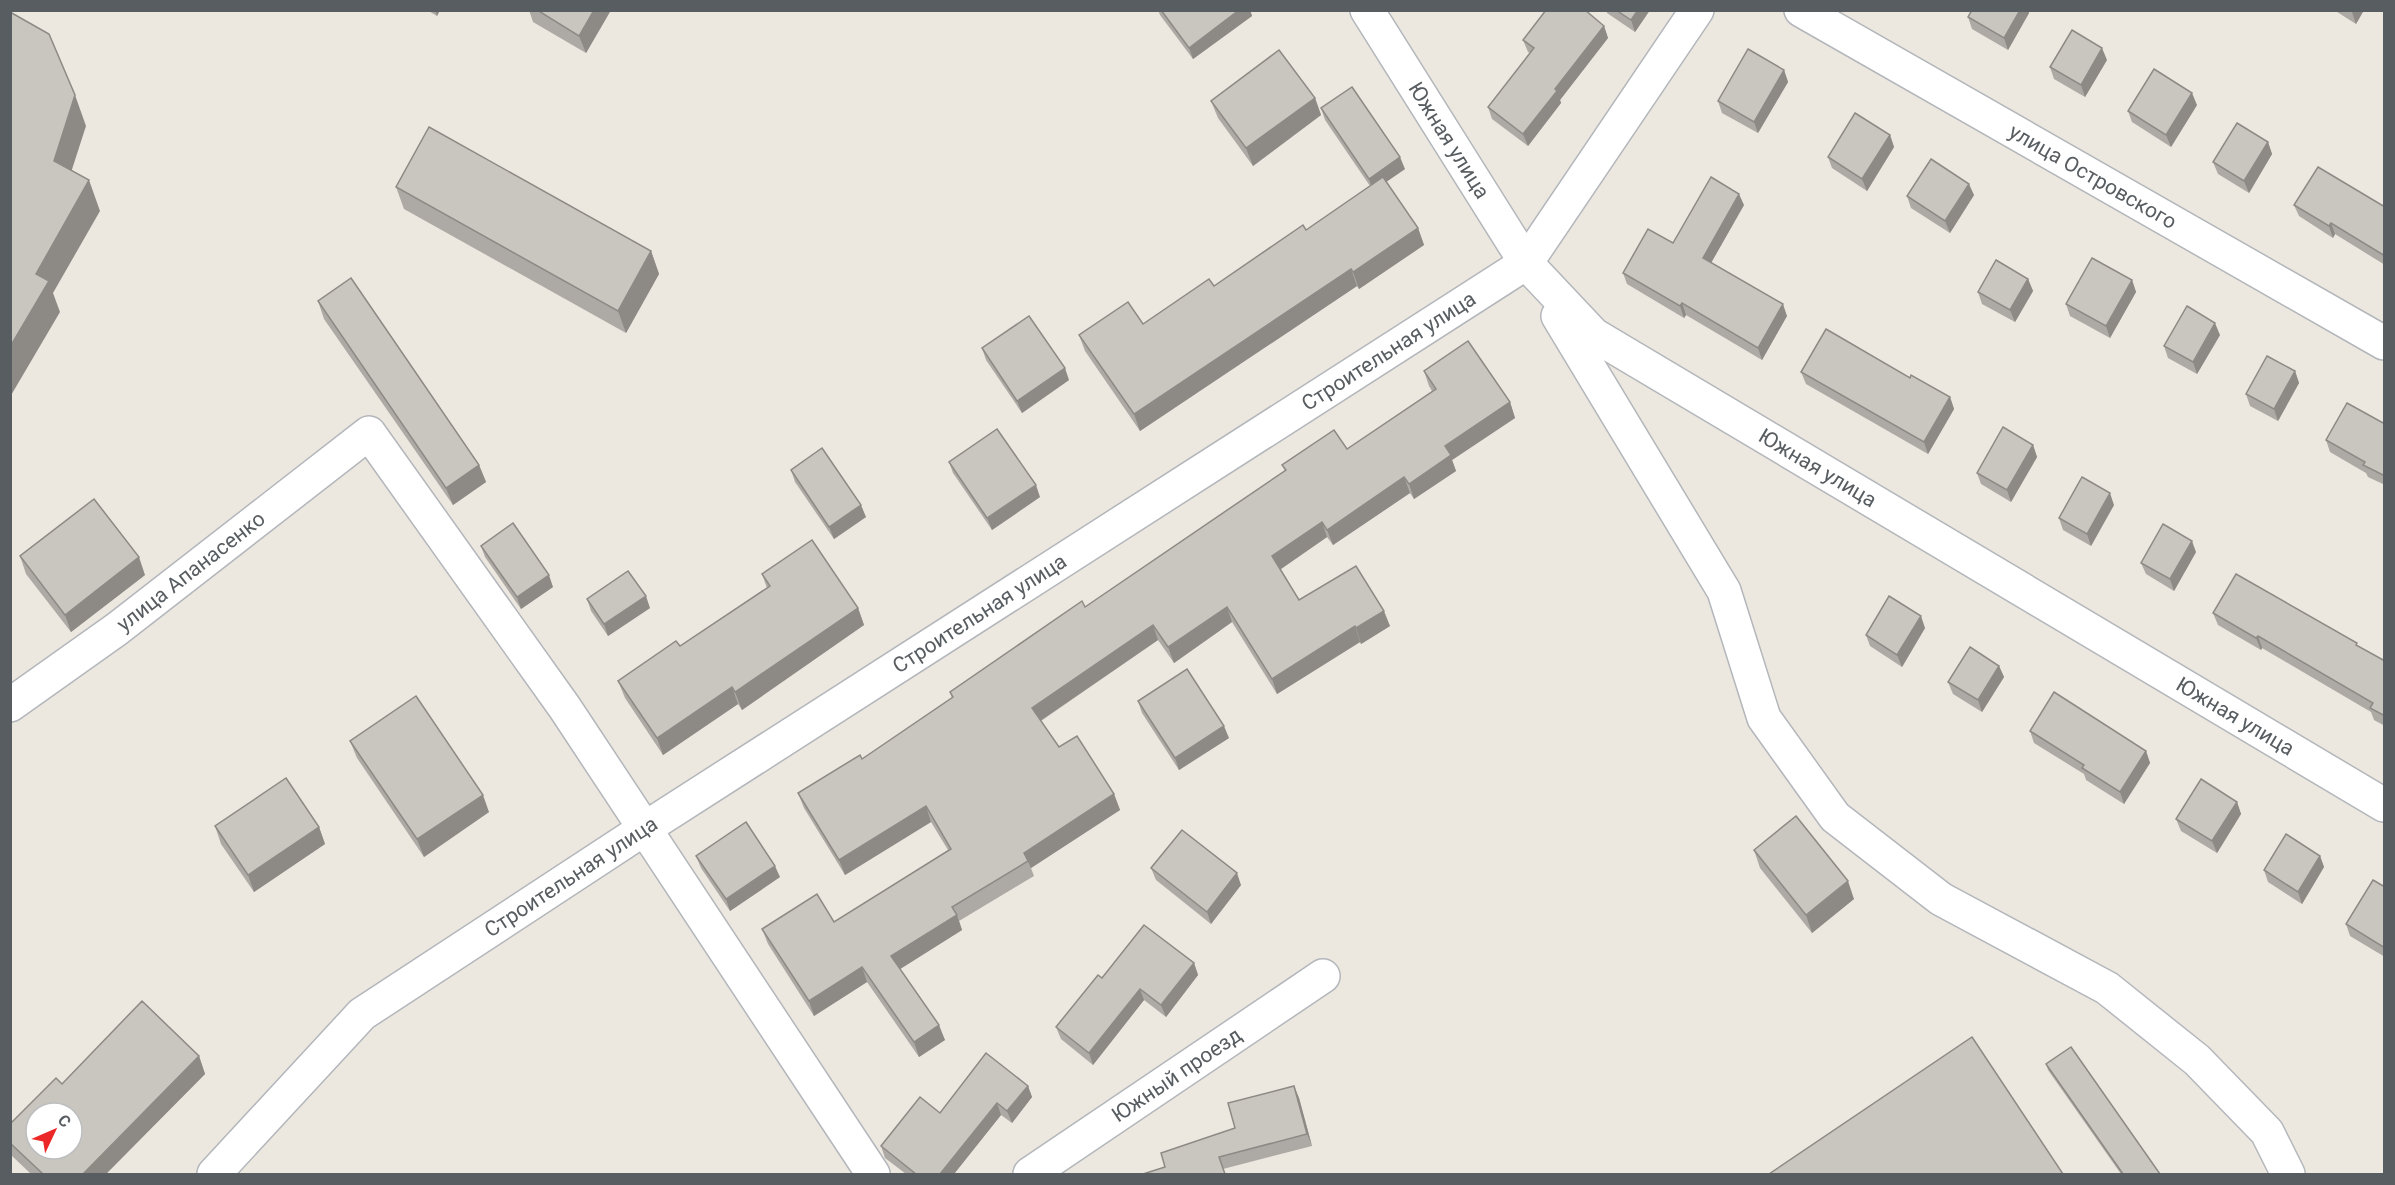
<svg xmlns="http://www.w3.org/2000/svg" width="2395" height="1185" font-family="Roboto,sans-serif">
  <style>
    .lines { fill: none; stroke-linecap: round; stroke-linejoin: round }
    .minor-casing { stroke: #b3b6bb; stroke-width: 36 }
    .minor { stroke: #fff; stroke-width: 33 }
    .wall { fill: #ada9a4 }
    .shaded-wall { fill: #8d8a86 }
    .building { fill: #c9c5bf; stroke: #8d8a86; stroke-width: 1.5; fill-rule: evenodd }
    .labels { text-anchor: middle; stroke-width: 6; stroke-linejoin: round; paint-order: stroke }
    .street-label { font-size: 21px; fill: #585d61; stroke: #fff }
  </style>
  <rect width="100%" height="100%" fill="#ece8df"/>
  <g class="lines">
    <defs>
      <g id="minor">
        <path id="s1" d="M 1367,10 L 1526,263 L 1594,335 L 2384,805"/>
        <path id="s2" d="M 1801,10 L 2384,343"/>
        <polyline points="1558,316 1724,591 1764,718 1835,817 1941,899 2107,988 2197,1060 2267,1132 2288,1174"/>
        <path id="s3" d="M 10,705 L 117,629 L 369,433 L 565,708 L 873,1174"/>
        <path id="s4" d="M 214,1174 L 362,1014 L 644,829 L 1526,263 L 1697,10"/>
        <path id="s5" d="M 1030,1174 L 1323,976"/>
      </g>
    </defs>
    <use href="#minor" class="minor-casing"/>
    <use href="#minor" class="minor"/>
  </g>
  <g class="wall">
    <polygon points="427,10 440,10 437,16"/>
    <polygon points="529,10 611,10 586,53 533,22"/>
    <polygon points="1158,10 1250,10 1252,16 1193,59 1160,15"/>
    <polygon points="1606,10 1650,10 1635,32 1607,13"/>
    <polygon points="2334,10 2364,10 2356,24"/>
    <polygon points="2029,13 2008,50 1972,29 1968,17"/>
    <polygon points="1604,26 1608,38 1560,100 1561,103 1528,146 1492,119 1488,107 1530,53 1528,52 1523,40"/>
    <polygon points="2107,60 2085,97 2054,79 2050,67"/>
    <polygon points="1784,70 1788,82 1758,133 1722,113 1718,101"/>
    <polygon points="1315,98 1321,115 1253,166 1218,118 1211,101"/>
    <polygon points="2197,105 2171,147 2132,122 2128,111"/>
    <polygon points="1321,108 1405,169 1386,182 1418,228 1424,245 1359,289 1357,286 1140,431 1085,351 1079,335 1143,324 1214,286 1306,230 1370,186 1325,120"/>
    <polygon points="1890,135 1894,147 1867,191 1832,168 1828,157"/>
    <polygon points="2268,142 2272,154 2249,193 2218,174 2213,162"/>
    <polygon points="396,187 651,251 659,274 626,333 404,209"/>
    <polygon points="1974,195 1950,233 1911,208 1907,196"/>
    <polygon points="1744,205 1711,263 1787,316 1762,360 1686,315 1684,318 1627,284 1623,273 1673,243"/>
    <polygon points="2294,205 2385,207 2385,265 2335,234 2333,238 2299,216"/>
    <polygon points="2028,279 2033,291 2015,322 1982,304 1978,292"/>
    <polygon points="2132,280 2136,292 2110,338 2070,316 2066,304"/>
    <polygon points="318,301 479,465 486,482 453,505 324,319"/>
    <polygon points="2220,335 2197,374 2168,358 2164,346"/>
    <polygon points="982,348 1069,380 1022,413 986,360"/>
    <polygon points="1424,371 1510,402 1515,418 1452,460 1456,471 1414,499 1410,493 1333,545 1327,537 1281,569 1299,600 1390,626 1361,644 1360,642 1277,694 1232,622 1174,663 1158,640 1041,721 1059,747 1114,794 1120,810 1031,868 1034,876 959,921 962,930 900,969 945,1040 919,1057 867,982 814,1016 768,944 762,929 834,922 948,850 931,822 845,875 804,808 798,793 862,759 952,698 950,692 1085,607 1285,471 1282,465 1347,449 1432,391 1429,386"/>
    <polygon points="2295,371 2299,383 2278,421 2250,406 2246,394"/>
    <polygon points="1801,372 1950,397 1954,409 1928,454 1806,384"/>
    <polygon points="2385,424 2385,485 2368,477 2366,473 2330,452 2326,440"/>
    <polygon points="2033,445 2037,457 2011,502 1981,484 1977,473"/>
    <polygon points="949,462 1040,497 992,530 953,473"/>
    <polygon points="791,470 866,517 834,539 795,482"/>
    <polygon points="2114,505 2091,546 2063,530 2059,518"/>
    <polygon points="481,546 553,587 521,609 485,557"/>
    <polygon points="2196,552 2174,591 2146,574 2141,563"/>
    <polygon points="20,556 145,575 71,632 26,574"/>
    <polygon points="762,574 858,608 864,625 742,710 738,704 663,755 625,698 618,681 680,646 767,588"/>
    <polygon points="587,599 650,608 608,636 591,611"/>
    <polygon points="2213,613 2359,647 2385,661 2385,726 2374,720 2371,712 2262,648 2261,650 2218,625"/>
    <polygon points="1925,628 1902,667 1870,646 1866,635"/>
    <polygon points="1999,666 2004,677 1982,712 1953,694 1948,682"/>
    <polygon points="1138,701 1229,738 1179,770 1142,713"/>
    <polygon points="2030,731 2146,751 2150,763 2124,804 2086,780 2084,774 2034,743"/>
    <polygon points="350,741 489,812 424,857 357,758"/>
    <polygon points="2237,802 2241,814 2217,853 2181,831 2176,819"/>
    <polygon points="215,826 319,827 325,844 254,892 221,844"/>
    <polygon points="1754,850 1854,899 1812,933 1760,868"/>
    <polygon points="696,856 780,877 730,911 701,868"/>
    <polygon points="2320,856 2324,867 2302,904 2268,882 2264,870"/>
    <polygon points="1151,868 1241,885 1211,924 1156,880"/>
    <polygon points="2385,887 2385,957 2350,936 2346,924"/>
    <polygon points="1194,963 1198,975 1166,1017 1144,1000 1093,1065 1061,1039 1056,1027 1102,978"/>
    <polygon points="199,1056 205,1074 106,1174 31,1174 10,1154 10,1124 62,1084"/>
    <polygon points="2046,1064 2160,1174 2121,1174 2048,1070"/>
    <polygon points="1028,1086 1032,1097 1012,1123 1001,1115 954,1174 906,1174 885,1158 881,1146"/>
    <polygon points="1294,1086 1299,1098 1312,1146 1223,1169 1165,1167 1235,1128"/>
  </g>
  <g class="shaded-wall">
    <polygon points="435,10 440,10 437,16"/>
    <polygon points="594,10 611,10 586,53 579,36"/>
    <polygon points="1239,10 1250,10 1252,16 1193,59 1189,48"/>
    <polygon points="1638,10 1650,10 1635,32 1631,20"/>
    <polygon points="2020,10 2029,10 2029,13 2008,50 2004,38"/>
    <polygon points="2353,10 2364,10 2356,24 2352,12"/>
    <polygon points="1604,26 1608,38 1560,100 1561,103 1528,146 1523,134 1555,89"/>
    <polygon points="2102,48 2107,60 2085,97 2081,85"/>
    <polygon points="1784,70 1788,82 1758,133 1754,122"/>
    <polygon points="2192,93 2197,105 2171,147 2166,135"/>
    <polygon points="75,95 86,126 65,191 54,161"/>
    <polygon points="1315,98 1321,115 1253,166 1246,148"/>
    <polygon points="1890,135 1894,147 1867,191 1862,179"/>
    <polygon points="2268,142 2272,154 2249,193 2244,181"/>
    <polygon points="1400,157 1405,169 1373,191 1369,179"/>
    <polygon points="89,180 100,211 53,293 60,312 10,397 10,347 36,274"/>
    <polygon points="1969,184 1974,195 1950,233 1945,221"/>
    <polygon points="1739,194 1744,205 1707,270 1703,258"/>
    <polygon points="2331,223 2335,234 2333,238 2329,226"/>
    <polygon points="1418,228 1424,245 1359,289 1353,272"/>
    <polygon points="651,251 659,274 626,333 618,311"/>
    <polygon points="1351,269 1357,286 1140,431 1134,414"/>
    <polygon points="2028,279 2033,291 2015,322 2010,310"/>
    <polygon points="2132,280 2136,292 2110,338 2106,326"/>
    <polygon points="1682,303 1686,315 1684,318 1680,306"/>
    <polygon points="1783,304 1787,316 1762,360 1758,348"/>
    <polygon points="2215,323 2220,335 2197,374 2193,362"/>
    <polygon points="1065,368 1069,380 1022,413 1017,401"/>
    <polygon points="2295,371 2299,383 2278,421 2274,409"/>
    <polygon points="1950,397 1954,409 1928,454 1924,442"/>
    <polygon points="1510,402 1515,418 1452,460 1456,471 1414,499 1409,484 1445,446"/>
    <polygon points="2033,445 2037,457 2011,502 2007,490"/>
    <polygon points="479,465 486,482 453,505 446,488"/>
    <polygon points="1404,477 1410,493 1333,545 1327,530"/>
    <polygon points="1036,485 1040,497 992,530 987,518"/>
    <polygon points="2110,493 2114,505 2091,546 2087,534"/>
    <polygon points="861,505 866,517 834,539 829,527"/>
    <polygon points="1322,522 1327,537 1278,571 1272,556"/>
    <polygon points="2192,541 2196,552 2174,591 2170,579"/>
    <polygon points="139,557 145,575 71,632 65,615"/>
    <polygon points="549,575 553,587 521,609 517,597"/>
    <polygon points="646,596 650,608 608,636 604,624"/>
    <polygon points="1227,607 1232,622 1174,663 1168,647"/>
    <polygon points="858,608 864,625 742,710 735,692"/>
    <polygon points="1384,611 1390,626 1361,644 1356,628"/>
    <polygon points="1921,616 1925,628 1902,667 1897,655"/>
    <polygon points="1153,625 1158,640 1037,723 1032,708"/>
    <polygon points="1355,626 1360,642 1277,694 1272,679"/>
    <polygon points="2258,636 2262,648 2261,650 2256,638"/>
    <polygon points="1999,666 2004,677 1982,712 1978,700"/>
    <polygon points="732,687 738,704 663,755 657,738"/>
    <polygon points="1224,726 1229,738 1179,770 1175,758"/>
    <polygon points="2146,751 2150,763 2124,804 2120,792"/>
    <polygon points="1114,794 1120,810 1031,868 1024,853"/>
    <polygon points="483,795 489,812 424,857 417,839"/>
    <polygon points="2237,802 2241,814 2217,853 2212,841"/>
    <polygon points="926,806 931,822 845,875 839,860"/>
    <polygon points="319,827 325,844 254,892 248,875"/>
    <polygon points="2320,856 2324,867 2302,904 2298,892"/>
    <polygon points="775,866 780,877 730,911 726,899"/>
    <polygon points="1237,873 1241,885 1211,924 1207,912"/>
    <polygon points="1848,881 1854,899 1812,933 1806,915"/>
    <polygon points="957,915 962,930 897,971 891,956"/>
    <polygon points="1194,963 1198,975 1166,1017 1161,1005"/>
    <polygon points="862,967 867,982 814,1016 809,1001"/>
    <polygon points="1140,989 1144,1000 1093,1065 1089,1053"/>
    <polygon points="939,1025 945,1040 919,1057 914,1042"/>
    <polygon points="199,1056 205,1074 106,1174 83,1174"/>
    <polygon points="1028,1086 1032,1097 1012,1123 1007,1111"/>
    <polygon points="1294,1086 1299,1098 1312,1146 1307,1134"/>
    <polygon points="997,1103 1001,1115 954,1174 940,1174"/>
  </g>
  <g class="building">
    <polygon points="537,10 594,10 579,36"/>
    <polygon points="1161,10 1239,10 1189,48"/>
    <polygon points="1546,10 1585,10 1604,26 1555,89 1557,91 1523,134 1488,107 1534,48 1523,40"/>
    <polygon points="1616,10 1638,10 1631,20"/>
    <polygon points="1972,10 2020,10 2004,38 1968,17"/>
    <polygon points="10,12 49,34 75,95 54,161 89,180 36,274 49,281 10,347"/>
    <polygon points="2072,30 2102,48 2081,85 2050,67"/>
    <polygon points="1748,49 1784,70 1754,122 1718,101"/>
    <polygon points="1279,50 1315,98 1246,148 1211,101"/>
    <polygon points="2154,69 2192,93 2166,135 2128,111"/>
    <polygon points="1352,87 1400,157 1369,179 1321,108"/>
    <polygon points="1855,113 1890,135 1862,179 1828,157"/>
    <polygon points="2237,123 2268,142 2244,181 2213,162"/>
    <polygon points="429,127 651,251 618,311 396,187"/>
    <polygon points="1931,159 1969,184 1945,221 1907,196"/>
    <polygon points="2318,167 2385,207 2385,256 2331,223 2329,226 2294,205"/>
    <polygon points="1383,177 1418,228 1353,272 1351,269 1134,414 1079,335 1128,302 1143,324 1209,279 1214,286 1303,225 1306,230"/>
    <polygon points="1711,177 1739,194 1703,258 1783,304 1758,348 1682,303 1680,306 1623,273 1648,229 1673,243"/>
    <polygon points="2092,258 2132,280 2106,326 2066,304"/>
    <polygon points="1996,260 2028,279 2010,310 1978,292"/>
    <polygon points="351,278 479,465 446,488 318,301"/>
    <polygon points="2187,306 2215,323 2193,362 2164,346"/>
    <polygon points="1029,316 1065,368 1017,401 982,348"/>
    <polygon points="1826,329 1910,378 1911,375 1950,397 1924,442 1801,372"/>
    <polygon points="1468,341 1510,402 1445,446 1451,455 1409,484 1404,477 1327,530 1322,522 1272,556 1299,600 1356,566 1384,611 1356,628 1355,626 1272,679 1227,607 1168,647 1153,625 1032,708 1059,747 1077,736 1114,794 1024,853 1028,861 952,907 957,915 891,956 939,1025 914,1042 862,967 809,1001 762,929 817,894 834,922 951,849 926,806 839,860 798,793 860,755 862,759 953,697 950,692 1082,601 1085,607 1286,470 1282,465 1334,430 1347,449 1436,389 1424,371"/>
    <polygon points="2267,356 2295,371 2274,409 2246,394"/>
    <polygon points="2347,403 2385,424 2385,476 2363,465 2365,462 2326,440"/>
    <polygon points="2003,427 2033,445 2007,490 1977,473"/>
    <polygon points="997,429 1036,485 987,518 949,462"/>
    <polygon points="822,448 861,505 829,527 791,470"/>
    <polygon points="2082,477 2110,493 2087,534 2059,518"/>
    <polygon points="94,499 139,557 65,615 20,556"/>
    <polygon points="513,523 549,575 517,597 481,546"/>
    <polygon points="2163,524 2192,541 2170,579 2141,563"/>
    <polygon points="812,540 858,608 735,692 732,687 657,738 618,681 676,641 680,646 770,586 762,574"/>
    <polygon points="628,571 646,596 604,624 587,599"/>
    <polygon points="2236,574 2357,643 2356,645 2385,661 2385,716 2370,708 2373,703 2258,636 2256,638 2213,613"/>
    <polygon points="1889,596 1921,616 1897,655 1866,635"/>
    <polygon points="1970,647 1999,666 1978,700 1948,682"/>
    <polygon points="1187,669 1224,726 1175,758 1138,701"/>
    <polygon points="2054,692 2146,751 2120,792 2082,768 2084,765 2030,731"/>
    <polygon points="416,696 483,795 417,839 350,741"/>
    <polygon points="286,778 319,827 248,875 215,826"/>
    <polygon points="2201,779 2237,802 2212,841 2176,819"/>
    <polygon points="1796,816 1848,881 1806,915 1754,850"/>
    <polygon points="746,822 775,866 726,899 696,856"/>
    <polygon points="1182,830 1237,873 1207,912 1151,868"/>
    <polygon points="2286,834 2320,856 2298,892 2264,870"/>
    <polygon points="2373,880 2385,887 2385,948 2346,924"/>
    <polygon points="1144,925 1194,963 1161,1005 1140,989 1089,1053 1056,1027 1098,975 1102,978"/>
    <path d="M 142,1001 L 199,1056 L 83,1174 L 43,1174 L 10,1143 L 10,1124 L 56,1078 L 62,1084 ZM 36,1113 L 72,1113 L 72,1149 L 36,1149 Z"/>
    <polygon points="1972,1037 2063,1174 1769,1174"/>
    <polygon points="2071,1047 2160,1174 2123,1174 2046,1064"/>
    <polygon points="986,1053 1028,1086 1007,1111 997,1103 940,1174 916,1174 881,1146 920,1097 940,1113"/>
    <polygon points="1294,1086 1307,1134 1219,1157 1225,1174 1143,1174 1165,1167 1161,1153 1235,1128 1228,1103"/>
  </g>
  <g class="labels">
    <g class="street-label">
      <text dy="7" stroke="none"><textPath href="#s1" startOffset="154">Южная улица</textPath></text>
      <text dy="7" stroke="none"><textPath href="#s2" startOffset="336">улица Островского</textPath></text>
      <text dy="7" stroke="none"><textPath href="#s4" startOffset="1440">Строительная улица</textPath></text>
      <text dy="7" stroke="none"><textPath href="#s1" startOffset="658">Южная улица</textPath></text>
      <text dy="7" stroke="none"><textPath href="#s3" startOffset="225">улица Апанасенко</textPath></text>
      <text dy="7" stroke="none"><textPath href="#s4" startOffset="954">Строительная улица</textPath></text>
      <text dy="7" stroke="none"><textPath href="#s1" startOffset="1144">Южная улица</textPath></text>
      <text dy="7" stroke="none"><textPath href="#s4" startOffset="468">Строительная улица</textPath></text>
      <text dy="7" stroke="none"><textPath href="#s5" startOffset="177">Южный проезд</textPath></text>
    </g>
  </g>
  <rect width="2395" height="1185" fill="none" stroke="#585d61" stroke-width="24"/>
  <g transform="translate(54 1131) rotate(46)"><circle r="28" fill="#ffffff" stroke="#bcbec0" stroke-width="1.5"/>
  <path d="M0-4.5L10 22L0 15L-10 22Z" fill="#eb2827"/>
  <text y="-9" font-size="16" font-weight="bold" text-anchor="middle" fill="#585d61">С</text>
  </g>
</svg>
